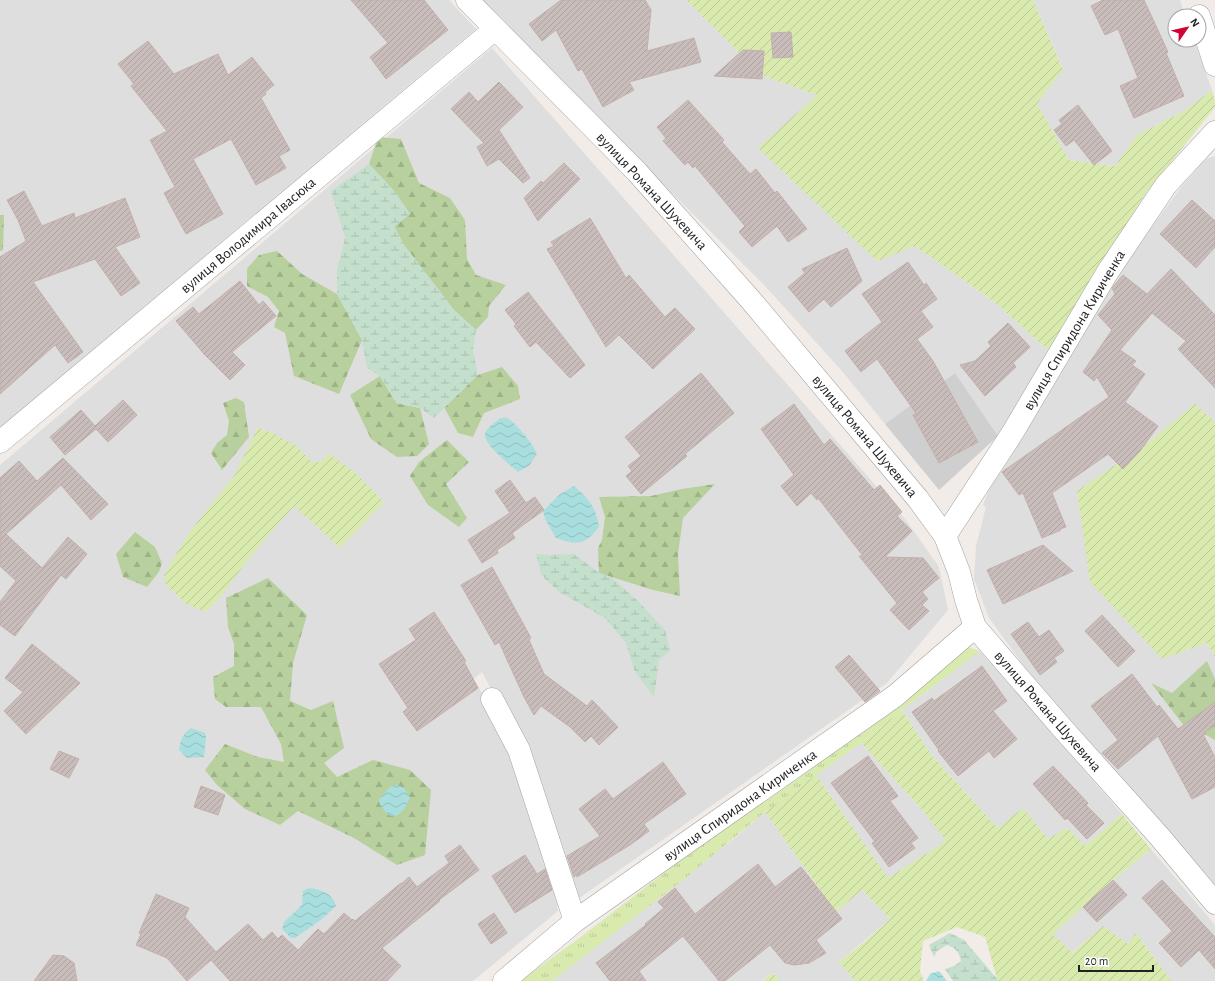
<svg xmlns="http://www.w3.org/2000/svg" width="1215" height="981" font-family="'Alegreya Sans',sans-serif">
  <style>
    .residential { fill: #dfdede }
    .religious { fill: #cfcfcf }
    .grass { fill: url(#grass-tufts) }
    .forest { fill: url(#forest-firs) }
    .wetland { fill: url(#wetland-marsh) }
    .garden { fill: url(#garden-furrows) }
    .water { fill: url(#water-waves) }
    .building { fill: url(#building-hatch); stroke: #c3afaa }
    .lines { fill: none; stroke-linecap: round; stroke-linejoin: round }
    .minor-casing { stroke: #a2a2a2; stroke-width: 23 }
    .minor { stroke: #fff; stroke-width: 22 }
    .labels { text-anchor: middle; stroke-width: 3.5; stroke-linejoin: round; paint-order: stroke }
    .street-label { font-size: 15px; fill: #212121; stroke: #fff }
  </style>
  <defs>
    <pattern id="grass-tufts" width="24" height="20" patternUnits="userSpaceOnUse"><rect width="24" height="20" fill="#d9eaaf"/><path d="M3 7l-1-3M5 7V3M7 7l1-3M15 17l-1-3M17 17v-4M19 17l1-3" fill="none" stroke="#bac896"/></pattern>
    <pattern id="forest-firs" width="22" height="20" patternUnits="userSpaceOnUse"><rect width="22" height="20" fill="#b7d09d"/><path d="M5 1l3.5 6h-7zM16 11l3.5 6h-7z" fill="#9db287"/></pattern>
    <pattern id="wetland-marsh" width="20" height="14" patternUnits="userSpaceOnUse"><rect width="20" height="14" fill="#c5dfcd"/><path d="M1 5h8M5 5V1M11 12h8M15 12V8" fill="none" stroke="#a9bfb0"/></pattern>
    <pattern id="garden-furrows" width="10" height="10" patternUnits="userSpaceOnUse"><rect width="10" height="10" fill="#d9eaaf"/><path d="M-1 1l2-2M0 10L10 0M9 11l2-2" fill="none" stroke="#bac896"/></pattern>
    <pattern id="water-waves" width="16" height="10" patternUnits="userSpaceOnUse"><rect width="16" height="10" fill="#a9dede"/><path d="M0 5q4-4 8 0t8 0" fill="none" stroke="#91bebe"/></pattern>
    <pattern id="building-hatch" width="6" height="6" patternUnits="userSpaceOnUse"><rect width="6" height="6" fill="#c9bdbb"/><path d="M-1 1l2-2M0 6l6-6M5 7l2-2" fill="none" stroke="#aca2a0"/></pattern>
  </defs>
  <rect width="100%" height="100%" fill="#f1ece8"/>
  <g class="residential">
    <polygon points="0,0 449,0 476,29 0,427"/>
    <polygon points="482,0 686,0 763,76 818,95 759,148 915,246 997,304 1051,353 998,436 955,373 885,424 842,371 765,286 503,24"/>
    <polygon points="1033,0 1180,0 1185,16 1175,16 1175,40 1194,40 1212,90 1186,110 1136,136 1115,166 1069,160 1036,104 1063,68"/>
    <polygon points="492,48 906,520 939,567 948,610 887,683 575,901 522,747 482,672 474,679 490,708 514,762 556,895 558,911 473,981 0,981 0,465"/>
    <polygon points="1215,156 1215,422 1195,405 1149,442 1207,643 1215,657 1215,886 1065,722 989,618 974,579 976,546 986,507 983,505 992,481 1114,279 1182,186 1206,159"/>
    <polygon points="980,651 1122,814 1085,846 998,828 932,756 902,710"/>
    <polygon points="861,743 919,806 947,841 888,879 816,775"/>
    <polygon points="765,812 836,912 862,890 890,919 839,962 855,981 780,981 773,973 761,981 552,981 736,837"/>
    <polygon points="1151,849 1215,925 1215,981 1171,981 1137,934 1128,944 1103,927 1071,953 1053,934 1113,880"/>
  </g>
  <polygon class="religious" points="955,373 998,436 939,490 885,424"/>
  <polygon class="grass" points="968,647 980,651 902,710 861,743 765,812 688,876 552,981 520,981 578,939 770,792"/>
  <g class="forest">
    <polygon points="378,137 401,139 419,183 450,198 465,220 467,259 476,275 506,285 489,306 488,317 476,330 454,310 404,245 394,226 410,214 395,192 369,164"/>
    <polygon points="0,215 4,215 3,250 0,251"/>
    <polygon points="277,251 302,274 337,294 362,340 339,394 294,376 285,333 274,327 279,311 268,297 247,286 247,269 259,255"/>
    <polygon points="502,367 518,386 520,399 484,413 473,437 458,433 444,407 478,375"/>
    <polygon points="380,376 396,403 420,408 429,444 417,456 397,457 371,439 350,395"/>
    <polygon points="236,398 244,402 249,437 222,470 211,453 217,443 227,435 229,421 223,403"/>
    <polygon points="447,440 469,462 446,484 467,518 459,527 428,505 410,476 419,462"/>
    <polygon points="715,484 683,518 678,554 680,596 653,590 599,573 598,548 602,540 605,517 599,497 651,496 682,489"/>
    <polygon points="135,532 155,547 162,563 159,572 147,587 123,577 116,554"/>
    <polygon points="268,578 307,615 293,663 290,701 311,710 333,701 344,748 324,763 337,777 373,760 410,770 431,790 425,855 397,865 354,838 298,811 280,825 245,809 217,785 205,770 225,744 258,757 284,762 281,744 261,707 226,707 215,699 213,677 234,666 234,644 228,627 226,598"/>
    <polygon points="1207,661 1215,679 1215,740 1206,735 1185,727 1151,683 1172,693"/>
  </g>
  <g class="wetland">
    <polygon points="369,164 395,192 410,214 394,227 404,245 454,310 476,330 473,351 478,375 434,418 420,408 396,403 380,376 367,368 362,340 337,294 337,270 345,238 331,191"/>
    <polygon points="536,554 548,555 574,554 599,573 612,578 638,601 665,630 670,651 659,660 654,697 634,670 626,643 605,618 559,592 545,579 541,574"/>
    <path d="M 950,933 L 964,940 L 999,981 L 953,981 L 945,969 L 954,966 L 961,961 C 959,952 956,948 947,945 L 937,951 L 934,957 L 929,945 Z"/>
  </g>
  <g class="garden">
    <polygon points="686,0 1033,0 1063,69 1037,104 1069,160 1115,166 1136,136 1186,110 1212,90 1215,101 1215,107 1143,197 1051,353 997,304 915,246 877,261 758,148 817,95 763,76"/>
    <polygon points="1195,404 1215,422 1215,657 1207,643 1162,659 1090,582 1077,491 1149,442"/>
    <polygon points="258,428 273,433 298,447 311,462 320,462 330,454 358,475 384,502 340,548 294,506 249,558 219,599 205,612 185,603 166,585 164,575 188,534 234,476"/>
    <polygon points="902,710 932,756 998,828 1023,808 1048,839 1067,828 1085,846 1122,814 1151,849 1113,880 1053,934 1072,953 1103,926 1128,944 1136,933 1171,981 999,981 997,979 985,937 957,927 923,941 920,971 924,981 855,981 839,962 863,943 890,919 862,890 836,912 765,812 816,775 888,878 946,841 919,806 861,743"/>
    <polygon points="773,973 780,981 762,981"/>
  </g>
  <g class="water">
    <path d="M 501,418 C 503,418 505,417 507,418 C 515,422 535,446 537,454 L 529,466 L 518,472 C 510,465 483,444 485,434 C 487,427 495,422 501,418 Z"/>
    <path d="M 574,486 C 589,499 596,507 599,527 C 584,545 578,546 556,538 L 545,519 L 543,511 L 560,494 Z"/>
    <path d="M 191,728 L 205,733 L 206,737 L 204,757 L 187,758 L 179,750 C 180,741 183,733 191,728 Z"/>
    <path d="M 397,785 L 404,788 L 410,797 C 406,809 395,825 384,810 C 382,807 379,804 379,801 C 379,798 382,796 384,794 C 388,789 390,786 397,785 Z"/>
    <path d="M 309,888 C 320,889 334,894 336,906 L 322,919 L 295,938 L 291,938 L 282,929 L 284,922 L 302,905 L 303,891 Z"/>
    <polygon points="939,971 947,981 926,981 930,974"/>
  </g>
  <g class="building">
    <polygon points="351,0 424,0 448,30 386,79 370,57 388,43"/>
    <polygon points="561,0 645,0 651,10 647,51 694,38 701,62 629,82 634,90 603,107 582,69 578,71 556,30 542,41 529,24"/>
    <polygon points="1103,0 1144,0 1168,52 1166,53 1184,96 1134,118 1120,86 1138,78 1118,29 1105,35 1091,6"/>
    <polygon points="791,32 793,57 773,58 771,33"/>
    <polygon points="148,41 174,74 218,54 228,75 252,57 274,85 265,92 266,94 261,98 290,150 279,156 286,168 256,185 231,139 193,159 223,214 186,234 164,193 175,187 150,140 167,131 131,86 134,84 118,64"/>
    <polygon points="743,50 764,51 762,79 714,76"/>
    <polygon points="499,82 523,107 499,130 530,178 523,183 499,159 487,166 477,147 484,143 451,109 469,92 478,102"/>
    <polygon points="688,100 724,140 722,142 750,174 756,169 775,193 777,191 807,229 788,242 777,226 752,247 739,232 745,226 695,166 693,168 688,162 685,165 663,141 666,138 657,127"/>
    <polygon points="1078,105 1112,151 1094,165 1074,140 1066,146 1054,130 1062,124 1059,120"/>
    <polygon points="564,163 580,179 538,221 524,198 541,181 543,183"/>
    <polygon points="24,191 42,226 74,213 75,218 125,198 140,237 115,247 140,283 121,296 95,259 33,282 83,352 68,363 55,345 0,394 0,257 26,241 18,220 7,200"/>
    <polygon points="1192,200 1215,221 1215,247 1196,268 1160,234"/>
    <polygon points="590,218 626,278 629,275 665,317 675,308 695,329 653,369 619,335 606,347 547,249 554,246 551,242"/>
    <polygon points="847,248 862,281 831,307 824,299 809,312 788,287 805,273 802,269"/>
    <polygon points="908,262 924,285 926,283 937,299 921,311 933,327 917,339 933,361 978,442 939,463 913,415 916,413 877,359 861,372 845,351 882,322 862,294"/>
    <polygon points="1171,269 1215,315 1215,388 1178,349 1186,341 1152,313 1120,350 1136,361 1132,365 1145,374 1125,402 1158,426 1140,451 1123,469 1108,454 1052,493 1066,527 1060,529 1061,530 1042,538 1023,493 1019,495 1002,472 1109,397 1097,377 1094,381 1083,372 1112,330 1098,315 1115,294 1112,288 1123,275 1147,294"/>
    <polygon points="240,281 259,305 263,301 276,316 232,352 245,365 230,380 204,354 176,321 193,307 199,314"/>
    <polygon points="528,292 585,365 570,378 536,342 530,347 514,326 516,324 505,310"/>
    <polygon points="1008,323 1030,347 1013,363 1016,367 985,396 960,365 975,361 991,346 988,342"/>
    <polygon points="701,373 734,413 685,454 687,456 641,494 626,476 632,471 628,466 641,456 625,437"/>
    <polygon points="123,400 137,415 108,442 96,429 65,455 50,437 81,410 95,426"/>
    <polygon points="794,404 824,445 830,439 874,490 880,485 902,512 897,516 912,531 885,557 923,558 939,578 922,592 928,599 922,605 929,611 909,630 890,610 897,603 859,556 863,556 818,498 817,500 811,493 797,506 781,486 794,475 761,429"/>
    <polygon points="63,458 108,504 91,520 61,485 6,534 42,568 68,537 87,554 66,579 61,575 15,636 0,625 0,602 16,581 0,566 0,478 19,461 37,481"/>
    <polygon points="510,480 526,503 535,497 544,510 512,533 515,538 497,550 498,553 482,563 468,540 510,513 495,491"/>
    <polygon points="1043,545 1073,571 1003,604 987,570"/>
    <polygon points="492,567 531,638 529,640 544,674 587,706 592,700 618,727 599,745 591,736 585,742 570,727 541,706 534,715 524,697 499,642 495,645 461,585"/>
    <polygon points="434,612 466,661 464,662 478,688 417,731 403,712 408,708 379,664 416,640 409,629"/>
    <polygon points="1102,615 1135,651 1118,667 1085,631"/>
    <polygon points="1028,622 1039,637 1049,630 1064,651 1054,658 1057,662 1040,675 1011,634"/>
    <polygon points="32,644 80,683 26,734 4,711 23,692 5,678"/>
    <polygon points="849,655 880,691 865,702 835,667"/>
    <polygon points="982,666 1007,701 993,711 1017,739 994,758 989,751 958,776 938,751 939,750 912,712 932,698 934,701"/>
    <polygon points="1132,674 1157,707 1159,705 1178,729 1215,702 1215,725 1203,734 1215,757 1215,787 1192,799 1158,736 1118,769 1102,753 1118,740 1091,706"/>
    <polygon points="59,751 79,759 69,778 50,769"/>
    <polygon points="868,756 898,796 890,801 918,838 911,843 915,848 889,867 872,843 875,842 831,783"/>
    <polygon points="663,762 686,794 644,824 649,831 630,845 577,877 576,875 574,877 567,856 600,836 579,809 605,789 613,799"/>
    <polygon points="1053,766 1088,803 1086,805 1104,823 1087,839 1067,818 1065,820 1033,784"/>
    <polygon points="201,786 225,795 218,815 194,807"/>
    <polygon points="460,845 479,870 439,900 440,901 382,948 401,966 387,981 230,981 211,960 187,981 167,958 136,945 141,934 139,933 156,894 189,908 185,917 216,952 248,924 263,940 272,932 278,939 282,935 298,950 318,929 324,934 344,913 352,920 353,919 355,921 401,883 401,884 409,877 417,887 449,863 445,856"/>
    <polygon points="525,855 537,874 545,869 552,890 515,913 492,876"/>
    <polygon points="758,864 775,887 801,867 842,919 816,940 826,953 809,963 794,965 785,963 770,945 725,981 719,981 683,936 639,971 646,981 610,981 596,963 646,925 645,924 664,908 658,902 675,888 695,914"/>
    <polygon points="1113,880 1127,895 1097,922 1083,907"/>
    <polygon points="1162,880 1215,937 1215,969 1199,950 1181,967 1159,943 1172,931 1142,898"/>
    <polygon points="494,913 507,933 491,944 478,924"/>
    <polygon points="53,955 64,956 74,963 77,981 34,981"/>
  </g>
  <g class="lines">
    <defs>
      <g id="minor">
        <polyline points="467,0 637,172 749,298 918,499 945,536 959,572 966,600 975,627 1063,729 1159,836 1215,903"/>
        <polyline points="1199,16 1215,65"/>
        <polyline points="0,442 495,29"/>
        <polyline points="945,536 1013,432 1107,273 1166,185 1215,132"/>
        <polyline points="492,699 519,750 575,921"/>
        <polyline points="504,981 575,921 895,696 975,627"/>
      </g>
    </defs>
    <use href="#minor" class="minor-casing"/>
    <use href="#minor" class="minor"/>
  </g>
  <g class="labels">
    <g class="street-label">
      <text transform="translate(652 191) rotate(47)" y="5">вулиця Романа Шухевича</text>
      <text transform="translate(248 235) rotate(-40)" y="5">вулиця Володимира Івасюка</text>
      <text transform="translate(1074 330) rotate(-59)" y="5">вулиця Спиридона Кириченка</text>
      <text transform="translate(865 436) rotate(50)" y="5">вулиця Романа Шухевича</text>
      <text transform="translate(1048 711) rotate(49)" y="5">вулиця Романа Шухевича</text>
      <text transform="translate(740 805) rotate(-35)" y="5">вулиця Спиридона Кириченка</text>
    </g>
  </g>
  <g transform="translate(1187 28) rotate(56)"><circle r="19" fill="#ffffff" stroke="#a6a6a6"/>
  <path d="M0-3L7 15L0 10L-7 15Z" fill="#d00231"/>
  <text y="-6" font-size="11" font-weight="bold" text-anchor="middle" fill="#212121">N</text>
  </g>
  <path d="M1079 965v6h74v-6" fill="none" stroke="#212121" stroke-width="2"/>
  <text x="1085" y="965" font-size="12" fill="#212121" stroke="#ffffff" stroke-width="3" paint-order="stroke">20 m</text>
</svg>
